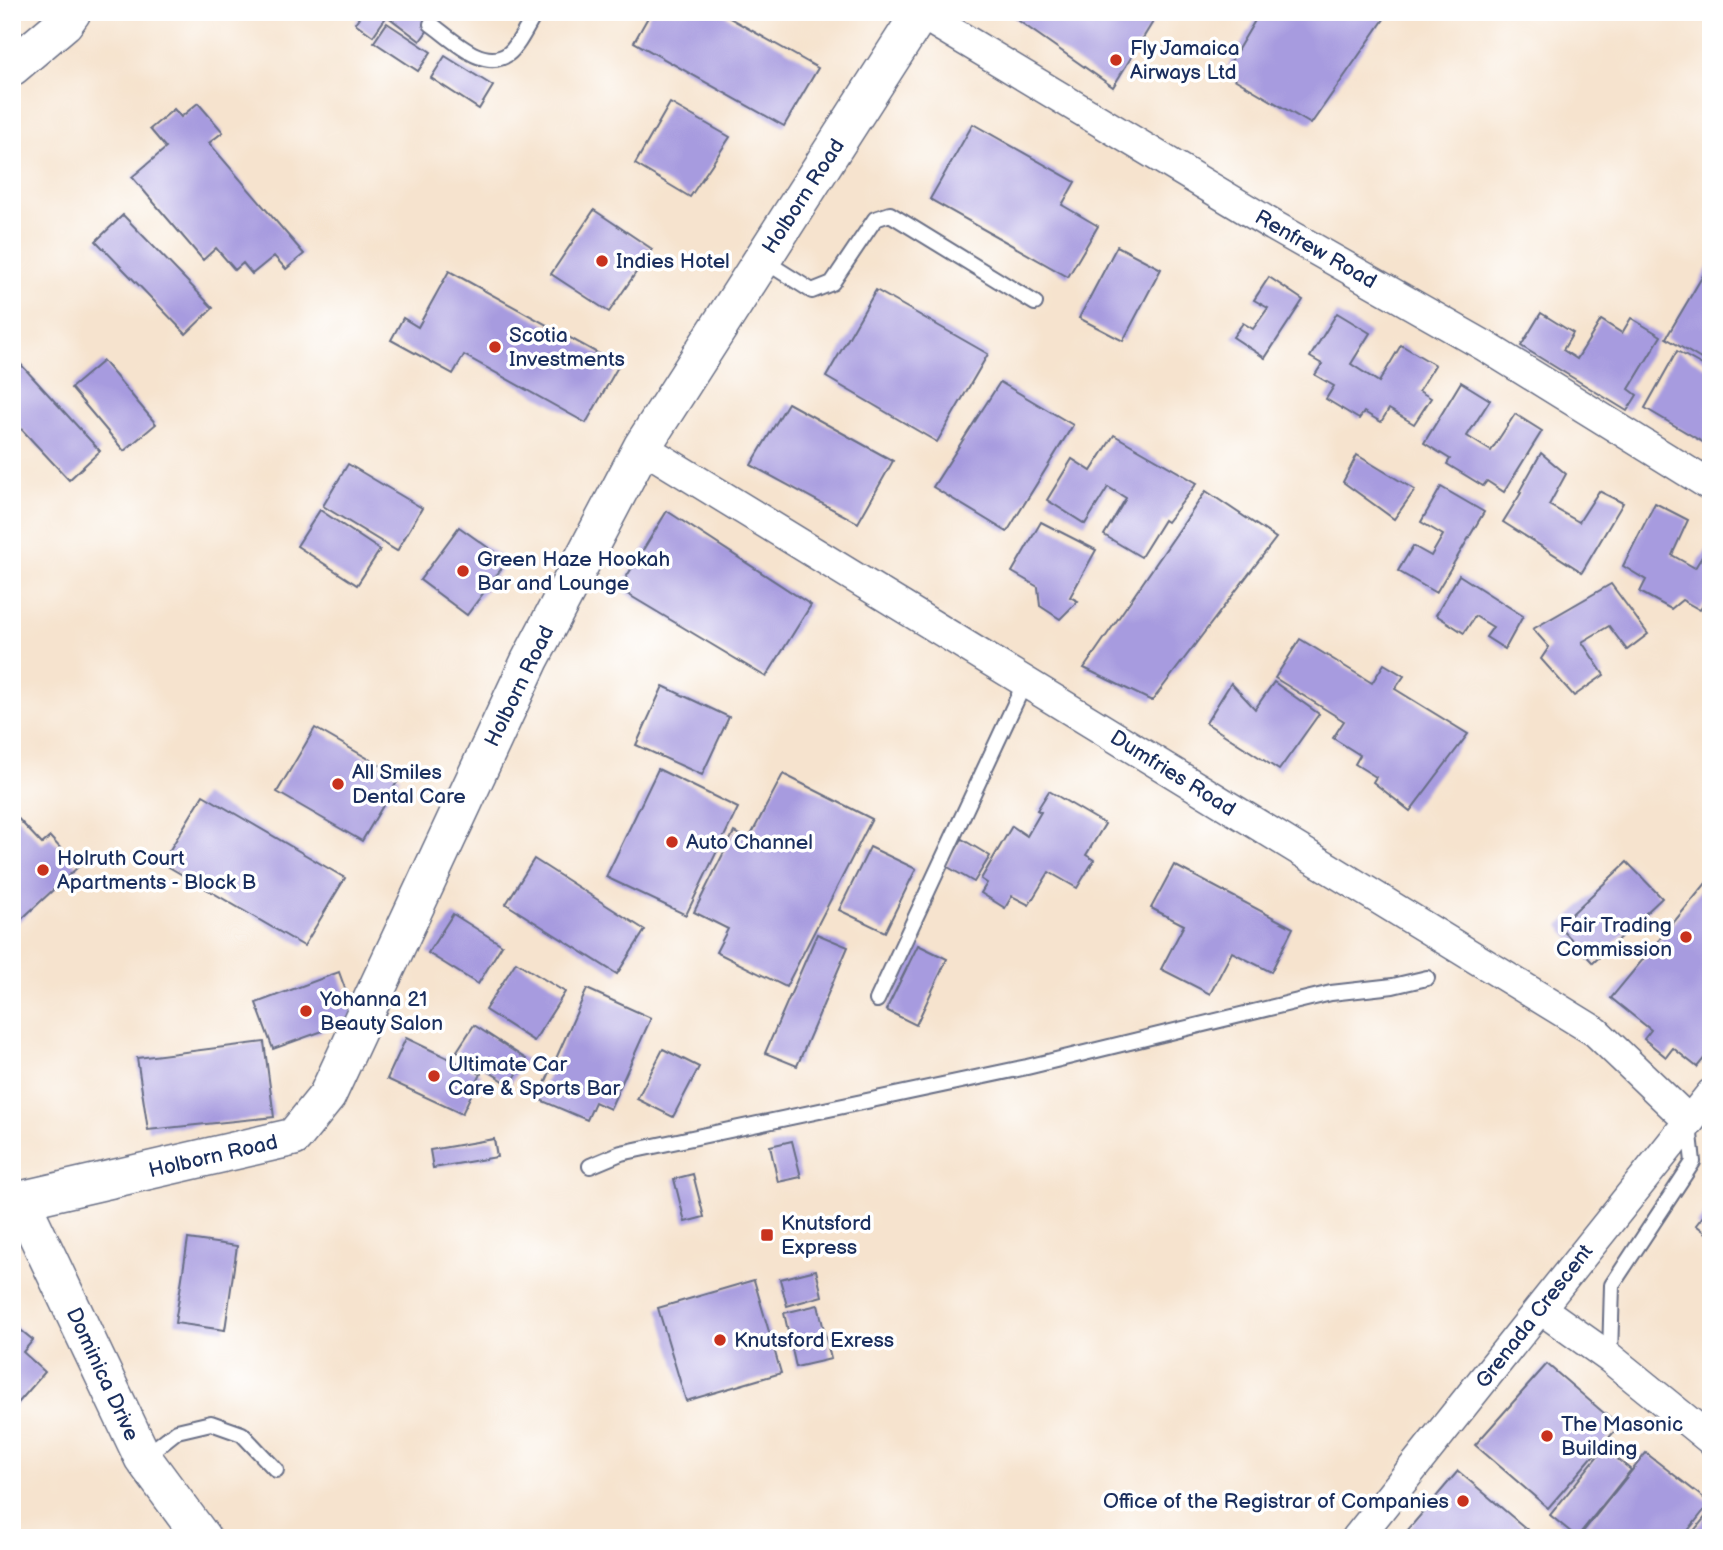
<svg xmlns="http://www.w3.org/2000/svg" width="1723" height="1550" font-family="'Balsamiq Sans',sans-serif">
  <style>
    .building { fill: #a79bdf }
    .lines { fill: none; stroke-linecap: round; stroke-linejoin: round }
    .service-casing { stroke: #686e85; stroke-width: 18 }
    .minor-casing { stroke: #686e85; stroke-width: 33 }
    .tertiary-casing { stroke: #686e85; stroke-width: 40 }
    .service { stroke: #fff; stroke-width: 14 }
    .minor { stroke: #fff; stroke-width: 30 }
    .tertiary { stroke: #fff; stroke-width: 37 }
    .poi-dot { fill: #c8321e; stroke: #fff; stroke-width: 2.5 }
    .labels { text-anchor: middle; stroke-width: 7; stroke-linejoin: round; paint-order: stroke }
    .poi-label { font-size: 21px; fill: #1b2f5e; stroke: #fff; text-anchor: start }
    .street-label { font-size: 21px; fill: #1b2f5e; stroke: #fff }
  </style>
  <rect width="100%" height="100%" fill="#fff"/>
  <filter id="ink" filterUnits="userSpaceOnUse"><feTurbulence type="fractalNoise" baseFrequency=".0143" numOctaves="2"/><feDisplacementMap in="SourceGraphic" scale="14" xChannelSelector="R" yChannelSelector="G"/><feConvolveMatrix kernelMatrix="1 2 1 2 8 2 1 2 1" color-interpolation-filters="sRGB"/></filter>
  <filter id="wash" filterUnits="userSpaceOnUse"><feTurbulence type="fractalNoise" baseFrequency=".00686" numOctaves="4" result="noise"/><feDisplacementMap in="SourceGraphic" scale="28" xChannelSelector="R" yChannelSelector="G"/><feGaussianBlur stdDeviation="1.57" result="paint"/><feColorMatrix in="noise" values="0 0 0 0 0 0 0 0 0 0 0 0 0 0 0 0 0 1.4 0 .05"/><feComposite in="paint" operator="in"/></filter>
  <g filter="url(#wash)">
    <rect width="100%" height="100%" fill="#f6e3ce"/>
    <g id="blocks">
      <g class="building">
        <polygon points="363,12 438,12 440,13 420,41 387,16 373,36 355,23"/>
        <polygon points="651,12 719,12 818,68 784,126 634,42"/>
        <polygon points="1006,12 1159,12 1113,87"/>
        <polygon points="1260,12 1389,12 1311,124 1224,73"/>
        <polygon points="387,23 431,52 418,71 374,42"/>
        <polygon points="445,56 493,86 479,109 431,78"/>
        <polygon points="198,103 223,132 209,143 304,254 286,269 274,256 252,274 243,263 235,270 216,248 203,260 132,177 166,148 150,129 174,109 181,117"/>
        <polygon points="670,103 730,137 690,197 635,164"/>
        <polygon points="973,124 1075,182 1062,205 1098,226 1068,277 930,199"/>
        <polygon points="594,210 652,249 609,312 551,274"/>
        <polygon points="123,215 213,308 186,334 96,241"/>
        <polygon points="1117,246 1161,269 1123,341 1079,318"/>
        <polygon points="1711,262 1711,365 1666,338"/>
        <polygon points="449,271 619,365 586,423 464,355 453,374 391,340 403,318 418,327"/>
        <polygon points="1269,277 1303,300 1265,358 1233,337 1243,323 1253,329 1268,308 1254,300"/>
        <polygon points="876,290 988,354 937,442 826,377"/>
        <polygon points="1337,313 1370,333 1351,364 1379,382 1401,345 1435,365 1419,391 1431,398 1414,424 1389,409 1381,422 1364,412 1359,419 1326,399 1334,386 1315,375 1322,364 1310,357"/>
        <polygon points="1541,313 1573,333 1563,350 1577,359 1601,320 1622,333 1631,318 1661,336 1629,389 1637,395 1627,411 1521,346"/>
        <polygon points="1677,351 1711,370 1711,447 1645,408"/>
        <polygon points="15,358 100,451 69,480 12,419 12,361"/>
        <polygon points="103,361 156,424 124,451 71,388"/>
        <polygon points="1000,382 1073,425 1007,532 933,487"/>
        <polygon points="1461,382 1490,400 1467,436 1491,451 1515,414 1542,431 1504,492 1487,481 1483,486 1447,464 1450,459 1424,443"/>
        <polygon points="788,403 893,461 858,523 751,465"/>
        <polygon points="1114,435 1197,483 1167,522 1164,520 1141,557 1104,535 1126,498 1108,487 1085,524 1047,500 1072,459 1091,471"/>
        <polygon points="1541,453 1566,474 1549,505 1579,522 1599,491 1623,503 1582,572 1503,522 1521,493 1519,492"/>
        <polygon points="1357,455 1415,490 1394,519 1343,482"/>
        <polygon points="348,464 422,508 397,551 323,506"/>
        <polygon points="1441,487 1484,512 1436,593 1398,571 1413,546 1431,556 1443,535 1421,522"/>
        <polygon points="1206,491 1276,538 1152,701 1084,668"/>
        <polygon points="1655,503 1688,520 1672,555 1695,568 1711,542 1711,593 1700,610 1682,600 1671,609 1640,592 1646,580 1623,566"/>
        <polygon points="320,510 380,550 357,585 297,546"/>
        <polygon points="667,511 811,605 766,677 619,589"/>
        <polygon points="1041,522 1096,550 1070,597 1078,601 1060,619 1040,606 1038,587 1012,572"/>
        <polygon points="459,527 507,561 467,615 420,580"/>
        <polygon points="1459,575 1523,616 1505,649 1486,637 1493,627 1475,616 1464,633 1436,615"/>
        <polygon points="1611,584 1648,634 1627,650 1609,626 1582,642 1604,675 1574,696 1541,659 1549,647 1533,629"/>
        <polygon points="1300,639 1372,683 1384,664 1404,676 1395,689 1468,734 1410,811 1373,782 1376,777 1355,764 1360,755 1333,738 1344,721 1275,678"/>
        <polygon points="1274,682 1319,714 1279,770 1206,723 1231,683 1255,709"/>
        <polygon points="663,686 729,717 702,775 636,745"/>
        <polygon points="315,728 400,777 362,841 277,792"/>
        <polygon points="658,769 738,808 686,915 606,877"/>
        <polygon points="783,774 872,819 786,987 716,952 728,929 694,912 734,832 749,839"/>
        <polygon points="1049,791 1105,824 1086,855 1094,860 1077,888 1049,872 1029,905 1012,896 1005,908 981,893 987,883 981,879 1012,826 1027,836 1041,812 1037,810"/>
        <polygon points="203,795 345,878 304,946 162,863"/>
        <polygon points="12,812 42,844 50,837 78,867 14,926 12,924 12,879 15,877 12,874"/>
        <polygon points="962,839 990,856 974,882 946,866"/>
        <polygon points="870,847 916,869 885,932 839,910"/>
        <polygon points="534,859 645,930 617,974 506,904"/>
        <polygon points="1627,862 1662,898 1593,963 1559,926"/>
        <polygon points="1174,865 1293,928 1271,972 1232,952 1210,994 1161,969 1184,925 1151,908"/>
        <polygon points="1711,877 1711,1050 1697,1067 1673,1048 1666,1057 1644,1039 1651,1030 1611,998"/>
        <polygon points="453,914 502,945 478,984 428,953"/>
        <polygon points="817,934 848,947 797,1066 765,1053"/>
        <polygon points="918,945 947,959 916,1025 886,1010"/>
        <polygon points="516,962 565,992 534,1041 485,1010"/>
        <polygon points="339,972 356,1019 273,1049 256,1003"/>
        <polygon points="587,989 651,1018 610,1109 595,1102 587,1120 538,1099"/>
        <polygon points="474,1025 526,1059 510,1085 457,1051"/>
        <polygon points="406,1038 481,1074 462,1114 387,1079"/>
        <polygon points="264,1042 274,1117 148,1130 137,1058"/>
        <polygon points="663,1049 699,1067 673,1117 637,1099"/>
        <polygon points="494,1139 497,1157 433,1168 430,1150"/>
        <polygon points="792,1141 801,1177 778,1182 770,1146"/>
        <polygon points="693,1174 704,1217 685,1222 674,1179"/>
        <polygon points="1711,1206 1711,1237 1696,1225"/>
        <polygon points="188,1239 237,1246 225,1330 175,1323"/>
        <polygon points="816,1270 822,1296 787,1306 780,1279"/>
        <polygon points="754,1280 781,1373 686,1401 658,1308"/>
        <polygon points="818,1305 831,1359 796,1367 784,1313"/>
        <polygon points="12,1323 33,1340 23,1352 45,1372 12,1410"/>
        <polygon points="1547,1364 1619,1426 1548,1508 1475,1445"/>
        <polygon points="1604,1448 1631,1470 1577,1537 1550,1515"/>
        <polygon points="1646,1453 1710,1503 1682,1538 1578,1538"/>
        <polygon points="1458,1471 1529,1531 1522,1538 1401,1538"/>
        <polygon points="1711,1510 1711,1538 1688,1538"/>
      </g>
    </g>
  </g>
  <g filter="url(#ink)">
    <use href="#blocks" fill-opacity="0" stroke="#686e85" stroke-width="2"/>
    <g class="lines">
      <defs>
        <g id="service">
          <path d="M 431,24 C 451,38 483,72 508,54 C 518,47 529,23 536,12"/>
          <polyline points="763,260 812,291 832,283 875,219 890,214 1035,303"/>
          <polyline points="877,1000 1025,682"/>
          <polyline points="590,1166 621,1153 1027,1067 1331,993 1393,986 1427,978"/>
          <polyline points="1610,1356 1612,1285 1693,1162 1689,1125"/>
          <polyline points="144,1457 177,1431 211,1423 242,1434 276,1470"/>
        </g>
        <g id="minor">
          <polyline points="920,13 1274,226 1485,346 1711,486"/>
          <polyline points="642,447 1596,1032 1689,1121"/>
          <polyline points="1541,1309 1610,1358 1711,1440"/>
          <polyline points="1357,1538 1711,1094"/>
        </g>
        <g id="tertiary">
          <polyline points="12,67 64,23 72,12"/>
          <polyline points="21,1201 143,1458 202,1538"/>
          <polyline points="12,1202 294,1137 327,1096 530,660 642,447 921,12"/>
        </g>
      </defs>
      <use href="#service" class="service-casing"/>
      <use href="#minor" class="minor-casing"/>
      <use href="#tertiary" class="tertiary-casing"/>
      <use href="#service" class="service"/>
      <use href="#minor" class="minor"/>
      <use href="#tertiary" class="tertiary"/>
    </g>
  </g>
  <g class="poi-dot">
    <circle cx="1116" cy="60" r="7"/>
    <circle cx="602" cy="261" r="7"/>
    <circle cx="495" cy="347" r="7"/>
    <circle cx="463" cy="571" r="7"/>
    <circle cx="338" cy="784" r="7"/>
    <circle cx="672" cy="842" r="7"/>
    <circle cx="43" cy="870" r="7"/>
    <circle cx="1686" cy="937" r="7"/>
    <circle cx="306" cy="1011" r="7"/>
    <circle cx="434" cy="1076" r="7"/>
    <rect x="760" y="1228" width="14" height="14" rx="3.5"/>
    <circle cx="720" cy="1340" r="7"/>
    <circle cx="1547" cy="1436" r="7"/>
    <circle cx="1463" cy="1501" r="7"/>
  </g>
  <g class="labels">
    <g class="poi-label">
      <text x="1130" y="55">Fly Jamaica<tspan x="1130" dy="24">Airways Ltd</tspan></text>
      <text x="616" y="268">Indies Hotel</text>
      <text x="509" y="342">Scotia<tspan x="509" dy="24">Investments</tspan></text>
      <text x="477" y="566">Green Haze Hookah<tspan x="477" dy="24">Bar and Lounge</tspan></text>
      <text x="352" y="779">All Smiles<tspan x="352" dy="24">Dental Care</tspan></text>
      <text x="686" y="849">Auto Channel</text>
      <text x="57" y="865">Holruth Court<tspan x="57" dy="24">Apartments - Block B</tspan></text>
      <text x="1672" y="932" text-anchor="end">Fair Trading<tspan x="1672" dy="24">Commission</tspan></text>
      <text x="320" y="1006">Yohanna 21<tspan x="320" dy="24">Beauty Salon</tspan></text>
      <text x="448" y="1071">Ultimate Car<tspan x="448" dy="24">Care &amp; Sports Bar</tspan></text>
      <text x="781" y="1230">Knutsford<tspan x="781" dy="24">Express</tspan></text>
      <text x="734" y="1347">Knutsford Exress</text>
      <text x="1561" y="1431">The Masonic<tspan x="1561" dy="24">Building</tspan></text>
      <text x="1449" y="1508" text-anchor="end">Office of the Registrar of Companies</text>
    </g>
    <g class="street-label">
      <text transform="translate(803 196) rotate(-57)" y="7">Holborn Road</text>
      <text transform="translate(1316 249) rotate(30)" y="7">Renfrew Road</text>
      <text transform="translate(519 686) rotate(-64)" y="7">Holborn Road</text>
      <text transform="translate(1173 773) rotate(32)" y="7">Dumfries Road</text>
      <text transform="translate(213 1156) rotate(-13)" y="7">Holborn Road</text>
      <text transform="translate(1534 1316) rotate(-52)" y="7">Grenada Crescent</text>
      <text transform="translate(103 1374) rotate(65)" y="7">Dominica Drive</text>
    </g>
  </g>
  <rect width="1723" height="1550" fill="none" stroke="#fff" stroke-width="42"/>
</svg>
